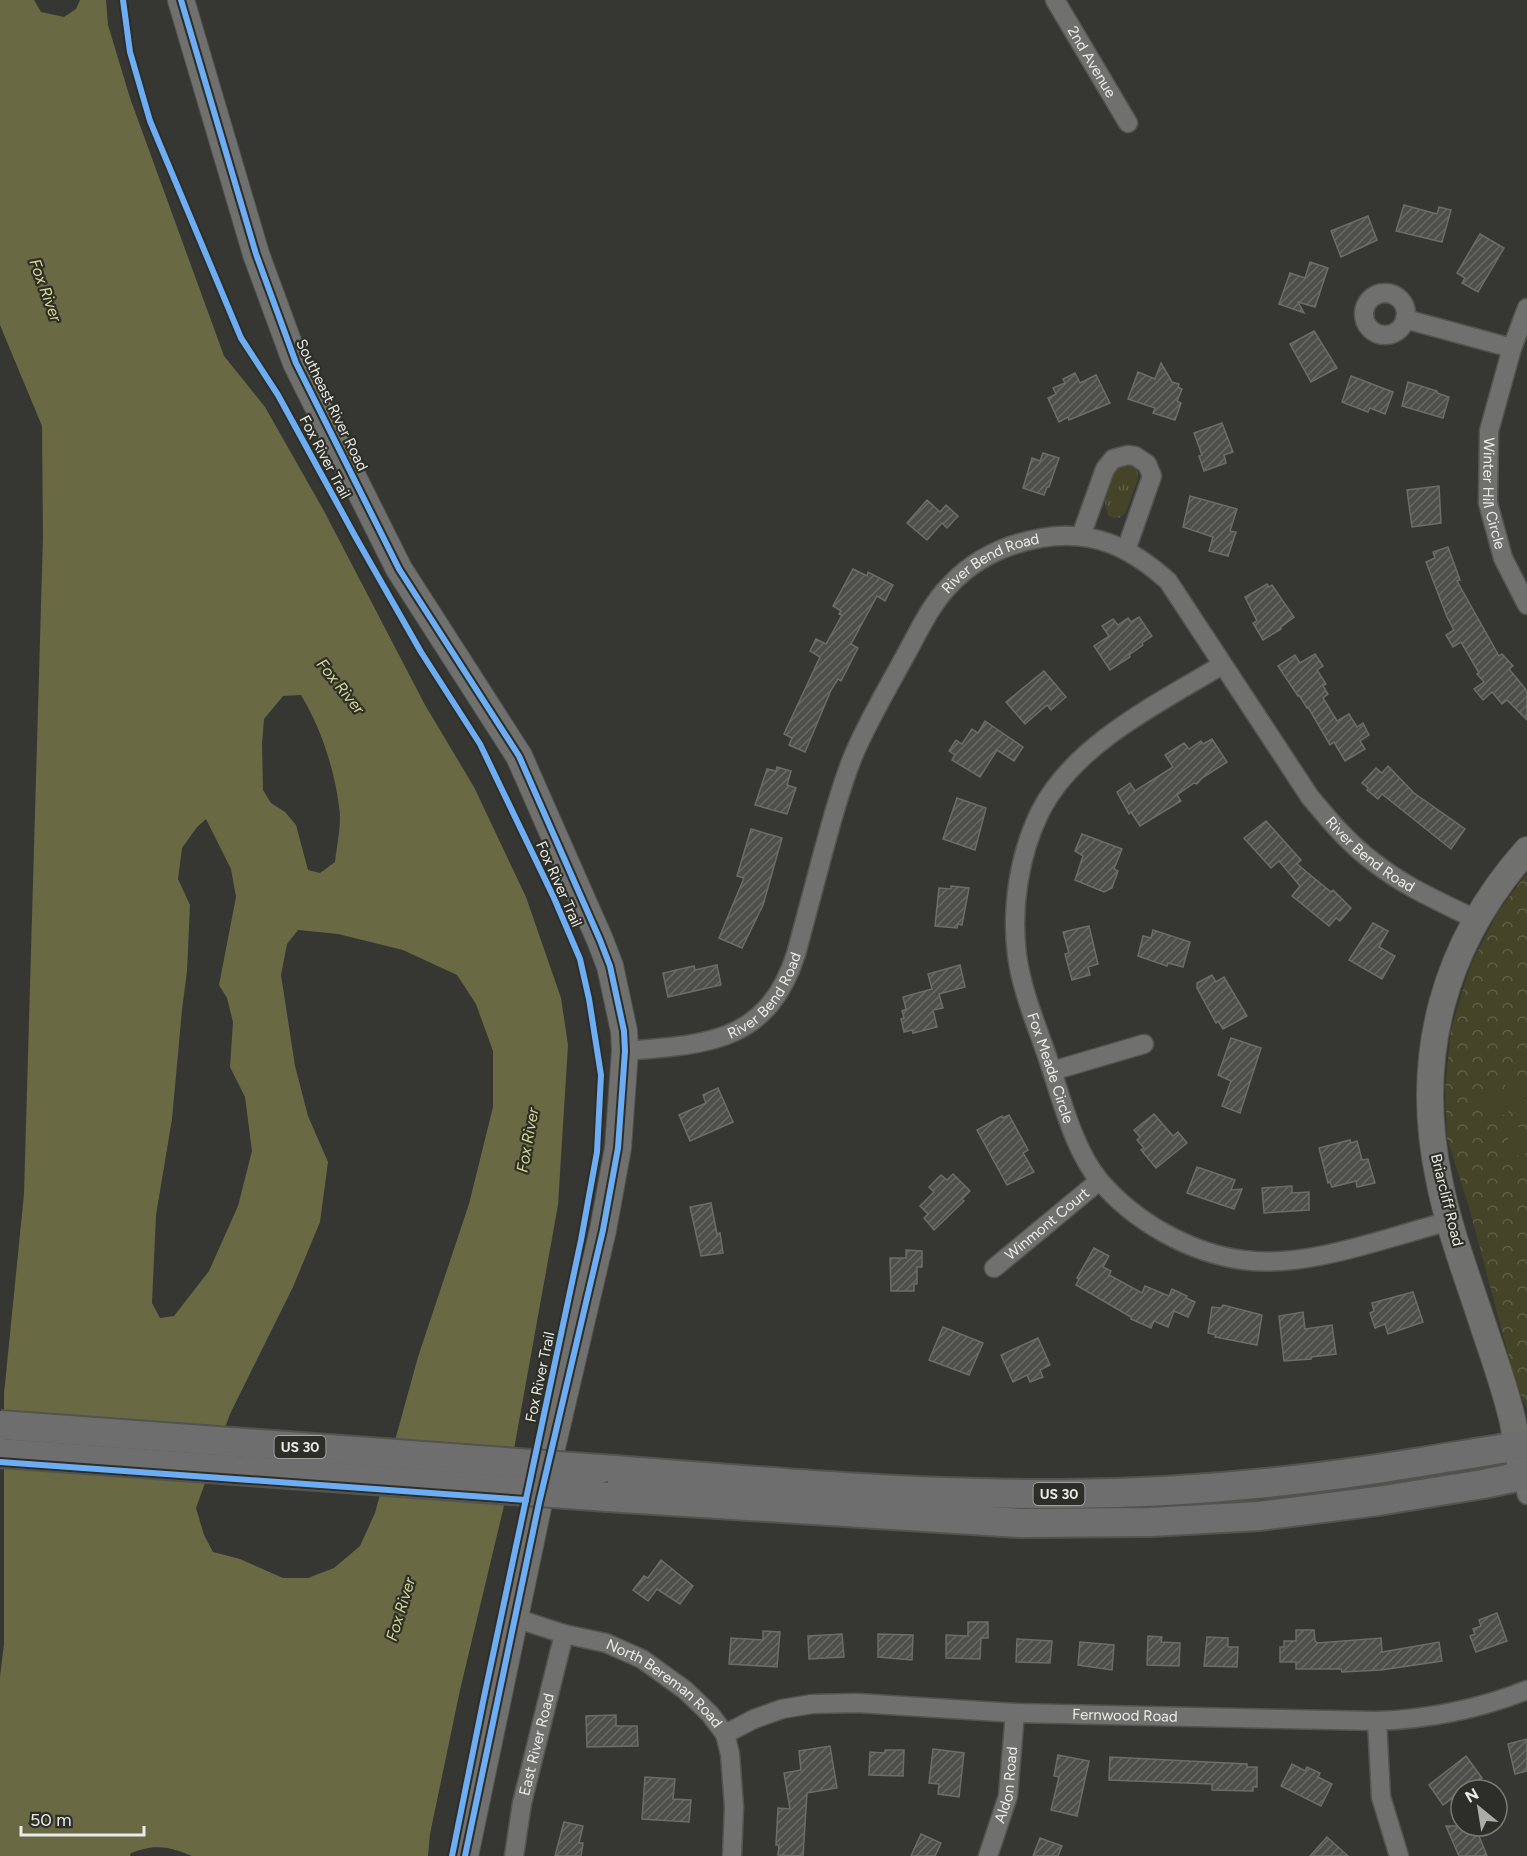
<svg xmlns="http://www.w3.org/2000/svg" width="1527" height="1856" font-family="Figtree,sans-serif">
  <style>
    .grass { fill: url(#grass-tufts) }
    .park { fill: url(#park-crowns) }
    .garden { fill: #444428 }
    .water { fill: #696a44; fill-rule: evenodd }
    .building { fill: url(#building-hatch); stroke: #6c6c69; stroke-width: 1.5 }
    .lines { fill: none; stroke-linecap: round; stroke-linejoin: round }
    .street-casing { stroke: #535450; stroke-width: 21 }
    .secondary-casing { stroke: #535450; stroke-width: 28 }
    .primary-casing { stroke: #535450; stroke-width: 32 }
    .street { stroke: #70706e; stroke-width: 18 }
    .secondary { stroke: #70706e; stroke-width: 26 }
    .primary { stroke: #6e6e6e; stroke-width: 28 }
    .primary-bridge-casing { stroke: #535450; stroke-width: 32; stroke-linecap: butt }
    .primary-bridge { stroke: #6e6e6e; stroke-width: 28 }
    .cycleway-casing { stroke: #2d2e27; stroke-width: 10 }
    .cycleway { stroke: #6dadf4; stroke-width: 6 }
    .labels { text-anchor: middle; stroke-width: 4.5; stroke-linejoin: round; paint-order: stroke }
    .shield { fill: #2d2e27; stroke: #b3b3ad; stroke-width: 1.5 }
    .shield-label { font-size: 14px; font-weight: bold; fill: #ecece7 }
    .street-label { font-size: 15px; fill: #ecece7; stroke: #2d2e27 }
    .water-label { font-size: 16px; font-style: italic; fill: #d7d994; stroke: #2d2e27 }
  </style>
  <defs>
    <pattern id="grass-tufts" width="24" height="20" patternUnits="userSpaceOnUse" patternTransform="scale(1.5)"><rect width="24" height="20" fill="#444428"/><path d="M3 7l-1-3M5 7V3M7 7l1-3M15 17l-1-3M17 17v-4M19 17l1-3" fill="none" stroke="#5f5f47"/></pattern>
    <pattern id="park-crowns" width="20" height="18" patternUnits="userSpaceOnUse" patternTransform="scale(1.5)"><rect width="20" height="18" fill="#444428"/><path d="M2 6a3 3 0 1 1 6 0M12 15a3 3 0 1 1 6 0" fill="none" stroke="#5f5f47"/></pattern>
    <pattern id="building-hatch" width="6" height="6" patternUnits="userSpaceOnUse" patternTransform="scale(1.5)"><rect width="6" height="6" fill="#4e4e4a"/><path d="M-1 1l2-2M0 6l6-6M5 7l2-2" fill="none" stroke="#686864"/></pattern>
  </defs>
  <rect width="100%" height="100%" fill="#363732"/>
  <path class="grass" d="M 1131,463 C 1133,466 1136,467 1137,471 C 1140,478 1134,488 1132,495 C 1128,507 1123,526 1108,515 L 1105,503 L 1114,471 L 1117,467 Z"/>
  <polygon class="park" points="1527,873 1527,1408 1517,1388 1469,1207 1447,1138 1445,1090 1451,1029 1471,964 1498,912"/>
  <g class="garden">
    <polygon points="1514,1070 1527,1092 1527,1101 1518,1106 1501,1078"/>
    <polygon points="1492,1084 1509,1112 1496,1119 1479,1091"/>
    <polygon points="1515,1121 1527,1141 1527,1152 1519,1157 1502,1128"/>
  </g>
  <path class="water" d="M 0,0 L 34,0 L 41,12 L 64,17 L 76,9 L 80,0 L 106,0 L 108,25 L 130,98 L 224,356 L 265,407 L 324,511 L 425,705 L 474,787 L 526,897 L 561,998 L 568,1045 L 558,1205 L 503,1510 L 460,1690 L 430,1834 L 428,1856 L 192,1856 C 168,1846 155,1844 131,1853 L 130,1856 L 0,1856 L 0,1677 L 4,1644 L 4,1394 L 24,1194 L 43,536 L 42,426 L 0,325 ZM 301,695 C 321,728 334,768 339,806 C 342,823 337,844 335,862 L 320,873 L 308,870 L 296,825 L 285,812 L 271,803 L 263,790 L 262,744 L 264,719 L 283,696 ZM 206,819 L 231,869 L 236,897 L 219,985 L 227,998 L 233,1022 L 230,1067 L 245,1097 L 252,1151 L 238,1206 L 209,1271 L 174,1316 L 160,1318 L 152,1303 L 156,1215 L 172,1119 L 182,1010 L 187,971 L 190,905 L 178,879 L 182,848 L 197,827 ZM 298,930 L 338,934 L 403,950 L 457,975 L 476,1004 L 493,1051 L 493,1107 L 469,1204 L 418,1357 L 375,1513 L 360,1546 L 334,1568 L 308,1578 L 283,1578 L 240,1559 L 213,1552 L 204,1535 L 196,1508 L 230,1414 L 293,1287 L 320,1222 L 328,1162 L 308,1116 L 295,1066 L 281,975 L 287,944 Z"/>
  <g class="building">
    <polygon points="1404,205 1437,214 1439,207 1451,210 1442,242 1396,231"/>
    <polygon points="1368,216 1377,240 1341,257 1331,231"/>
    <polygon points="1480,234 1504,248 1478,292 1462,283 1465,278 1457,273"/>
    <polygon points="1310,262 1328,268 1315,307 1298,302 1304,313 1279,304 1290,273 1305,278"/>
    <polygon points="1314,331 1337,368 1311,382 1290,344"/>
    <polygon points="1161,363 1172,382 1179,384 1178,387 1182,389 1177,401 1181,403 1175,420 1153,413 1155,408 1128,399 1138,372 1155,379"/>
    <polygon points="1075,373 1080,383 1096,375 1110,403 1069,420 1068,417 1059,422 1048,398 1056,394 1053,388 1065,383 1063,379"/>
    <polygon points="1351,376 1393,392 1385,414 1370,408 1368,412 1342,402"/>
    <polygon points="1408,382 1437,391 1437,393 1449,397 1443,418 1402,406"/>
    <polygon points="1222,423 1233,452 1224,455 1226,463 1204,471 1199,456 1202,455 1194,433"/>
    <polygon points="1043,453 1059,458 1049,487 1047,487 1044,495 1023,488 1032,458 1040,461"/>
    <polygon points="1439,486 1441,523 1412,527 1407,490"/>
    <polygon points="1190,496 1237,509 1230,531 1236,532 1228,556 1209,551 1213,537 1183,527"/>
    <polygon points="927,500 940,512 946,505 958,516 947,528 942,523 927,540 907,523"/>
    <polygon points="1448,547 1460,580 1457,581 1499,656 1502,654 1513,666 1509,669 1527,691 1527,720 1507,700 1502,704 1492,692 1483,700 1474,689 1484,682 1477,674 1479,673 1461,642 1453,647 1446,635 1454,630 1447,617 1426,562 1435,558 1433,552"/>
    <polygon points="853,569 867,576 868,572 893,585 885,601 877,596 851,644 858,648 841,681 838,679 831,690 805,752 789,745 792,738 784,734 820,657 810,651 816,639 826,644 842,615 839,614 841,611 833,606"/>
    <polygon points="1267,584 1269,587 1272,585 1294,617 1281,627 1281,629 1263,640 1253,623 1257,621 1245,597"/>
    <polygon points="1139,617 1152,636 1142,643 1143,645 1129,655 1130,657 1110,670 1094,646 1109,636 1102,626 1113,619 1118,625 1128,618 1131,622"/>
    <polygon points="1315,654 1323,666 1317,670 1326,684 1323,686 1328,694 1323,698 1337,721 1349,714 1357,727 1363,723 1369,735 1360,741 1365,749 1345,761 1334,742 1330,745 1308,707 1307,708 1299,695 1298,696 1278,666 1295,655 1300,663"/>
    <polygon points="1044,671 1066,697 1051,710 1047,705 1025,724 1006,702"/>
    <polygon points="985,721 1023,747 1014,761 997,750 980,777 952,760 955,755 949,751 956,740 962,744 972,729 978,733"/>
    <polygon points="1212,739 1227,762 1202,778 1197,784 1194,783 1177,795 1181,801 1140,826 1131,812 1129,814 1117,792 1130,783 1135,791 1173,767 1165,755 1184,743 1189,749 1201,741 1203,744"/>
    <polygon points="1388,766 1414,793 1465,829 1451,849 1382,794 1378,799 1367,790 1368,788 1362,783 1376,768 1382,773"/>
    <polygon points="777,767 791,771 787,785 796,788 787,814 755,805 767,769 776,771"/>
    <polygon points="957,798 986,808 975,850 943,839"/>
    <polygon points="1266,821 1301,860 1297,864 1331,892 1333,890 1351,908 1340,921 1336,918 1329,926 1292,896 1300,886 1279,861 1271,868 1244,838"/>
    <polygon points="751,829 782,838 763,905 742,948 719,938 744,878 737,876"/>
    <polygon points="1082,834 1122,849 1114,869 1118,871 1112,888 1104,892 1075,880 1083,856 1075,851"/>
    <polygon points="951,886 969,888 962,925 958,924 957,928 935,926 939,888 951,889"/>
    <polygon points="1373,923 1388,931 1379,947 1395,956 1382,979 1349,960"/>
    <polygon points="1089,926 1098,964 1088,967 1090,975 1072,980 1065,954 1069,953 1063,932"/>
    <polygon points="1153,930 1190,942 1183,967 1168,963 1167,966 1138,956 1143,936 1151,938"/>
    <polygon points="717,965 721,985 668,997 663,973 694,966 695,970"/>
    <polygon points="960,965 965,987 939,994 943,1008 933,1010 937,1027 913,1033 912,1030 904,1032 901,1019 904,1018 902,1011 906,1009 903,997 932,989 928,974"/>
    <polygon points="1212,975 1216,982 1224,977 1247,1016 1223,1029 1218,1021 1216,1023 1197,988 1197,983"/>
    <polygon points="1231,1038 1261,1048 1240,1113 1222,1106 1231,1081 1218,1075"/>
    <polygon points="718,1088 733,1122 690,1141 679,1115 706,1103 703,1095"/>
    <polygon points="1154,1114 1173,1136 1178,1132 1187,1143 1156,1168 1141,1150 1144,1148 1137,1140 1140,1137 1134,1130"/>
    <polygon points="1009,1115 1028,1150 1023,1153 1034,1172 1007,1185 977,1130 1002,1116 1003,1118"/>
    <polygon points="1350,1140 1351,1143 1357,1141 1362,1160 1368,1159 1375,1183 1357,1187 1356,1181 1332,1187 1330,1182 1328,1183 1319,1148"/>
    <polygon points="1197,1167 1235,1180 1231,1190 1242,1189 1234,1209 1187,1193"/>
    <polygon points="953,1174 970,1191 962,1199 964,1201 934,1230 924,1218 928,1214 920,1206 934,1192 929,1187 941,1175 947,1180"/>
    <polygon points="1292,1186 1292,1193 1309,1192 1309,1210 1264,1213 1262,1188"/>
    <polygon points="711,1203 717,1234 720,1233 723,1253 701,1256 690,1207"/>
    <polygon points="1094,1248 1109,1256 1103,1267 1111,1271 1109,1275 1142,1293 1145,1286 1169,1296 1172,1289 1187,1296 1186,1298 1195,1302 1188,1317 1174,1311 1168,1327 1154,1321 1151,1328 1131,1319 1131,1317 1076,1285 1079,1279 1077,1278"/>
    <polygon points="906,1250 922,1251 922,1267 917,1267 917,1284 914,1284 914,1291 891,1291 890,1258 906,1258"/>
    <polygon points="1413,1292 1423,1322 1388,1334 1385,1324 1375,1328 1370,1313 1374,1311 1372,1303"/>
    <polygon points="1223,1305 1262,1315 1257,1345 1215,1337 1216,1335 1208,1333 1212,1307 1221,1308"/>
    <polygon points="1303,1312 1305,1329 1332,1325 1336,1354 1311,1357 1311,1359 1284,1361 1279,1316"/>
    <polygon points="943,1327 983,1343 969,1375 929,1360"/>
    <polygon points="1038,1338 1050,1365 1040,1370 1043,1377 1030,1382 1027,1375 1013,1382 1001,1355"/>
    <polygon points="661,1560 693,1586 680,1604 657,1589 648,1601 633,1590 644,1576 648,1578"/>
    <polygon points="1497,1613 1507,1641 1476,1652 1470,1636 1475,1634 1473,1629 1481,1626 1479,1620"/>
    <polygon points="968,1622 988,1622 988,1638 981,1638 980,1659 946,1658 946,1635 968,1636"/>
    <polygon points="1296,1630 1314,1630 1315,1641 1318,1643 1381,1638 1382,1652 1439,1642 1442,1661 1381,1670 1342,1672 1341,1669 1296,1669 1296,1662 1280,1662 1280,1647 1284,1647 1284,1641 1296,1641"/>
    <polygon points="763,1631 780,1632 777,1667 729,1664 731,1638 763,1640"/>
    <polygon points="842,1634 844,1657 809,1659 808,1636"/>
    <polygon points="878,1634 913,1635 912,1660 878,1657"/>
    <polygon points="1148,1636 1162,1637 1161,1642 1180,1643 1179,1666 1147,1665"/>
    <polygon points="1207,1637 1228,1638 1228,1647 1238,1647 1237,1667 1204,1666"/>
    <polygon points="1017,1639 1052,1641 1050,1663 1016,1662"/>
    <polygon points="1080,1642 1114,1645 1112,1670 1078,1665"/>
    <polygon points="616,1715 616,1726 637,1726 638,1746 587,1747 586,1716"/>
    <polygon points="1527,1739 1527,1771 1515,1774 1508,1744"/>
    <polygon points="830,1746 837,1788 807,1793 803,1856 778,1855 779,1845 776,1845 778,1808 790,1809 784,1773 801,1770 799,1751"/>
    <polygon points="933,1749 964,1753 959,1797 938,1794 939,1784 929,1783"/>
    <polygon points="885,1750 904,1750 903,1776 869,1775 870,1752 885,1753"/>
    <polygon points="1058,1755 1089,1761 1077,1816 1051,1810 1059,1777 1054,1776"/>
    <polygon points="1466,1756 1482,1778 1464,1790 1461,1790 1461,1792 1443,1805 1429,1785"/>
    <polygon points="1110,1757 1247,1764 1247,1767 1257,1767 1257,1787 1253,1787 1253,1791 1212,1790 1212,1784 1109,1780"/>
    <polygon points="1292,1764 1305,1771 1307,1767 1320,1773 1318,1777 1332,1784 1321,1806 1281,1786"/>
    <polygon points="645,1777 675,1779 673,1799 691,1800 689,1822 642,1819"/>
    <polygon points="564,1822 583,1826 579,1843 583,1843 581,1856 555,1856"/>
    <polygon points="1446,1826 1475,1826 1487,1856 1459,1856"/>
    <polygon points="921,1834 941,1843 935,1856 911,1856"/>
    <polygon points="1327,1837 1348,1856 1310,1856"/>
    <polygon points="1040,1838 1062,1846 1058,1856 1033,1856"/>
  </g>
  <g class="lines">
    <defs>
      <g id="street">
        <path id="s1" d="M 1055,0 L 1128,123"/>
        <circle cx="1385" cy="314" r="21"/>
        <path id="s2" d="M 1527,308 L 1512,348 L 1489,431 L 1488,503 L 1503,558 L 1527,605"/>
        <polyline points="1405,319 1512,348"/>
        <polyline points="1081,536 1105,469 1113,459 1128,455 1135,456 1147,464 1152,476 1126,550"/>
        <path id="s3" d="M 1222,665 C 1159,703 1074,744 1040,812 C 1019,855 1011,908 1017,955 C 1022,994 1040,1033 1052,1071 C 1063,1105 1076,1153 1100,1181 C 1135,1222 1190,1253 1243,1260 C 1307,1269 1387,1237 1450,1221"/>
        <path id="s4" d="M 625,1051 C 706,1044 767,1044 796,954 C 805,919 815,884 824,849 C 833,817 841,785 854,754 C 868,721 887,689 904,658 C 918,633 930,605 950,585 C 974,559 1007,544 1041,538 C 1093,529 1130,547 1168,581 L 1310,797 C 1330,821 1350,845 1375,863 C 1405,887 1443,903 1477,920"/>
        <polyline points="1052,1071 1144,1044"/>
        <path id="s5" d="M 994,1268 L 1099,1181"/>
        <polyline points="1522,1476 1527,1495"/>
        <path id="s6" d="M 515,1618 L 564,1634 L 606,1643 L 642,1659 L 685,1690 L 710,1714 L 725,1734 L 730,1754 L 734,1807 L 732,1856"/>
        <polyline points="1377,1721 1381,1797 1399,1856"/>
        <path id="s7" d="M 725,1734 L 754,1719 L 782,1709 L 812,1704 L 857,1703 L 1015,1713 L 1377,1721 C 1429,1719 1479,1709 1527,1690"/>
        <path id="s8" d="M 514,1856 L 522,1803 L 564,1634"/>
        <path id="s9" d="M 988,1856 L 1008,1796 L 1015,1713"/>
      </g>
      <g id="secondary">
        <polyline points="181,0 256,254 296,363 399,569 519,756 600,940 610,966 624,1031 625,1051 618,1148 603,1230 539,1503 465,1856"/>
        <path d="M 1522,1476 C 1519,1457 1516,1437 1512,1418 C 1505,1389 1495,1360 1485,1331 C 1469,1281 1449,1231 1439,1179 C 1413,1056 1444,943 1527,850"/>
      </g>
      <g id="primary">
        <path d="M 600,1469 C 748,1480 896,1494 1044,1494 C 1170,1495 1296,1483 1421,1462 C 1456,1456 1492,1451 1527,1444"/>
        <polyline points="607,1497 1020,1523 1150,1522 1260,1516 1378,1501 1483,1484 1527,1475"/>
      </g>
    </defs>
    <use href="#street" class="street-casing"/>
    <use href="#secondary" class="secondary-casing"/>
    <use href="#primary" class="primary-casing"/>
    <use href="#street" class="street"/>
    <use href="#secondary" class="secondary"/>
    <use href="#primary" class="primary"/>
    <defs>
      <g id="primary-bridge">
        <polyline points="0,1425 600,1469"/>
        <polyline points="0,1453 607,1497"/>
      </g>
    </defs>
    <use href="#primary-bridge" class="primary-bridge-casing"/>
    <use href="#primary-bridge" class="primary-bridge"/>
    <defs>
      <g id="cycleway">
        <polyline points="123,0 130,52 150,121 241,338 278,395 355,536 421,652 480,744 554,898 580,959 589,999 601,1075 597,1152 581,1240 484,1697 452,1856"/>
        <polyline points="181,0 256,254 296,363 399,569 519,756 600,940 610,966 624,1031 625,1051 618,1148 603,1230 539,1503 465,1856"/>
        <polyline points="0,1462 526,1500"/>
      </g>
    </defs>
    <use href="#cycleway" class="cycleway-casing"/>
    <use href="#cycleway" class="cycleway"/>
  </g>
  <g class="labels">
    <g class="shield">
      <rect x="274.5" y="1436" width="51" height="22" rx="4.5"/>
      <rect x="1033.5" y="1483" width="51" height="22" rx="4.5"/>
    </g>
    <g class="shield-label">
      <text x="300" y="1452">US 30</text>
      <text x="1059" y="1499">US 30</text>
    </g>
    <g class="street-label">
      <text dy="5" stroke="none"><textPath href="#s1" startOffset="72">2nd Avenue</textPath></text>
      <text transform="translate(332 405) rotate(64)" y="5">Southeast River Road</text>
      <text transform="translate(325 457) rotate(62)" y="5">Fox River Trail</text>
      <text dy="5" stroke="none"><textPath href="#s2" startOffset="192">Winter Hill Circle</textPath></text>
      <text dy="5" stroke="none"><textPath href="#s4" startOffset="664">River Bend Road</textPath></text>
      <text dy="5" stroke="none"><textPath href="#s4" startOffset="1203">River Bend Road</textPath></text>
      <text transform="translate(559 884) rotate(66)" y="5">Fox River Trail</text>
      <text dy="5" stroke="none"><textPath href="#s4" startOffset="160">River Bend Road</textPath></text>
      <text dy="5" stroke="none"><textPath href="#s3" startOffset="502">Fox Meade Circle</textPath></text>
      <text transform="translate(1447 1200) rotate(76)" y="5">Briarcliff Road</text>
      <text dy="5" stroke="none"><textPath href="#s5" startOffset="69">Winmont Court</textPath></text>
      <text transform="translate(540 1377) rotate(-78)" y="5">Fox River Trail</text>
      <text dy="5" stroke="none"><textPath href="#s6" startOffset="166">North Bereman Road</textPath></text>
      <text dy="5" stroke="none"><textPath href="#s7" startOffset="406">Fernwood Road</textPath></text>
      <text dy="5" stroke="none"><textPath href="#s8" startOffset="114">East River Road</textPath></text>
      <text dy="5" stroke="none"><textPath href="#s9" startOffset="74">Aldon Road</textPath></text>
    </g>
    <g class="water-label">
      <text transform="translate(46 290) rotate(70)" y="6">Fox River</text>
      <text transform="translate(341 686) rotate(51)" y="6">Fox River</text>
      <text transform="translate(527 1140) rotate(-80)" y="6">Fox River</text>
      <text transform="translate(400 1609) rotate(-73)" y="6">Fox River</text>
    </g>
  </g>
  <g transform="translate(1479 1808) rotate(330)"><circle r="28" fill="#2d2e27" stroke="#797a74" stroke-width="1.5"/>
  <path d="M0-4.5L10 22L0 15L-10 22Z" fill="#acada8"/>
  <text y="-9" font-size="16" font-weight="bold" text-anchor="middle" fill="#ecece7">N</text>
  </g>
  <path d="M21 1826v9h123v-9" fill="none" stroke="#ecece7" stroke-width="3"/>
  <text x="30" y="1826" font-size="18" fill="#ecece7" stroke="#2d2e27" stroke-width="4.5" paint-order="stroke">50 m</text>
</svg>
